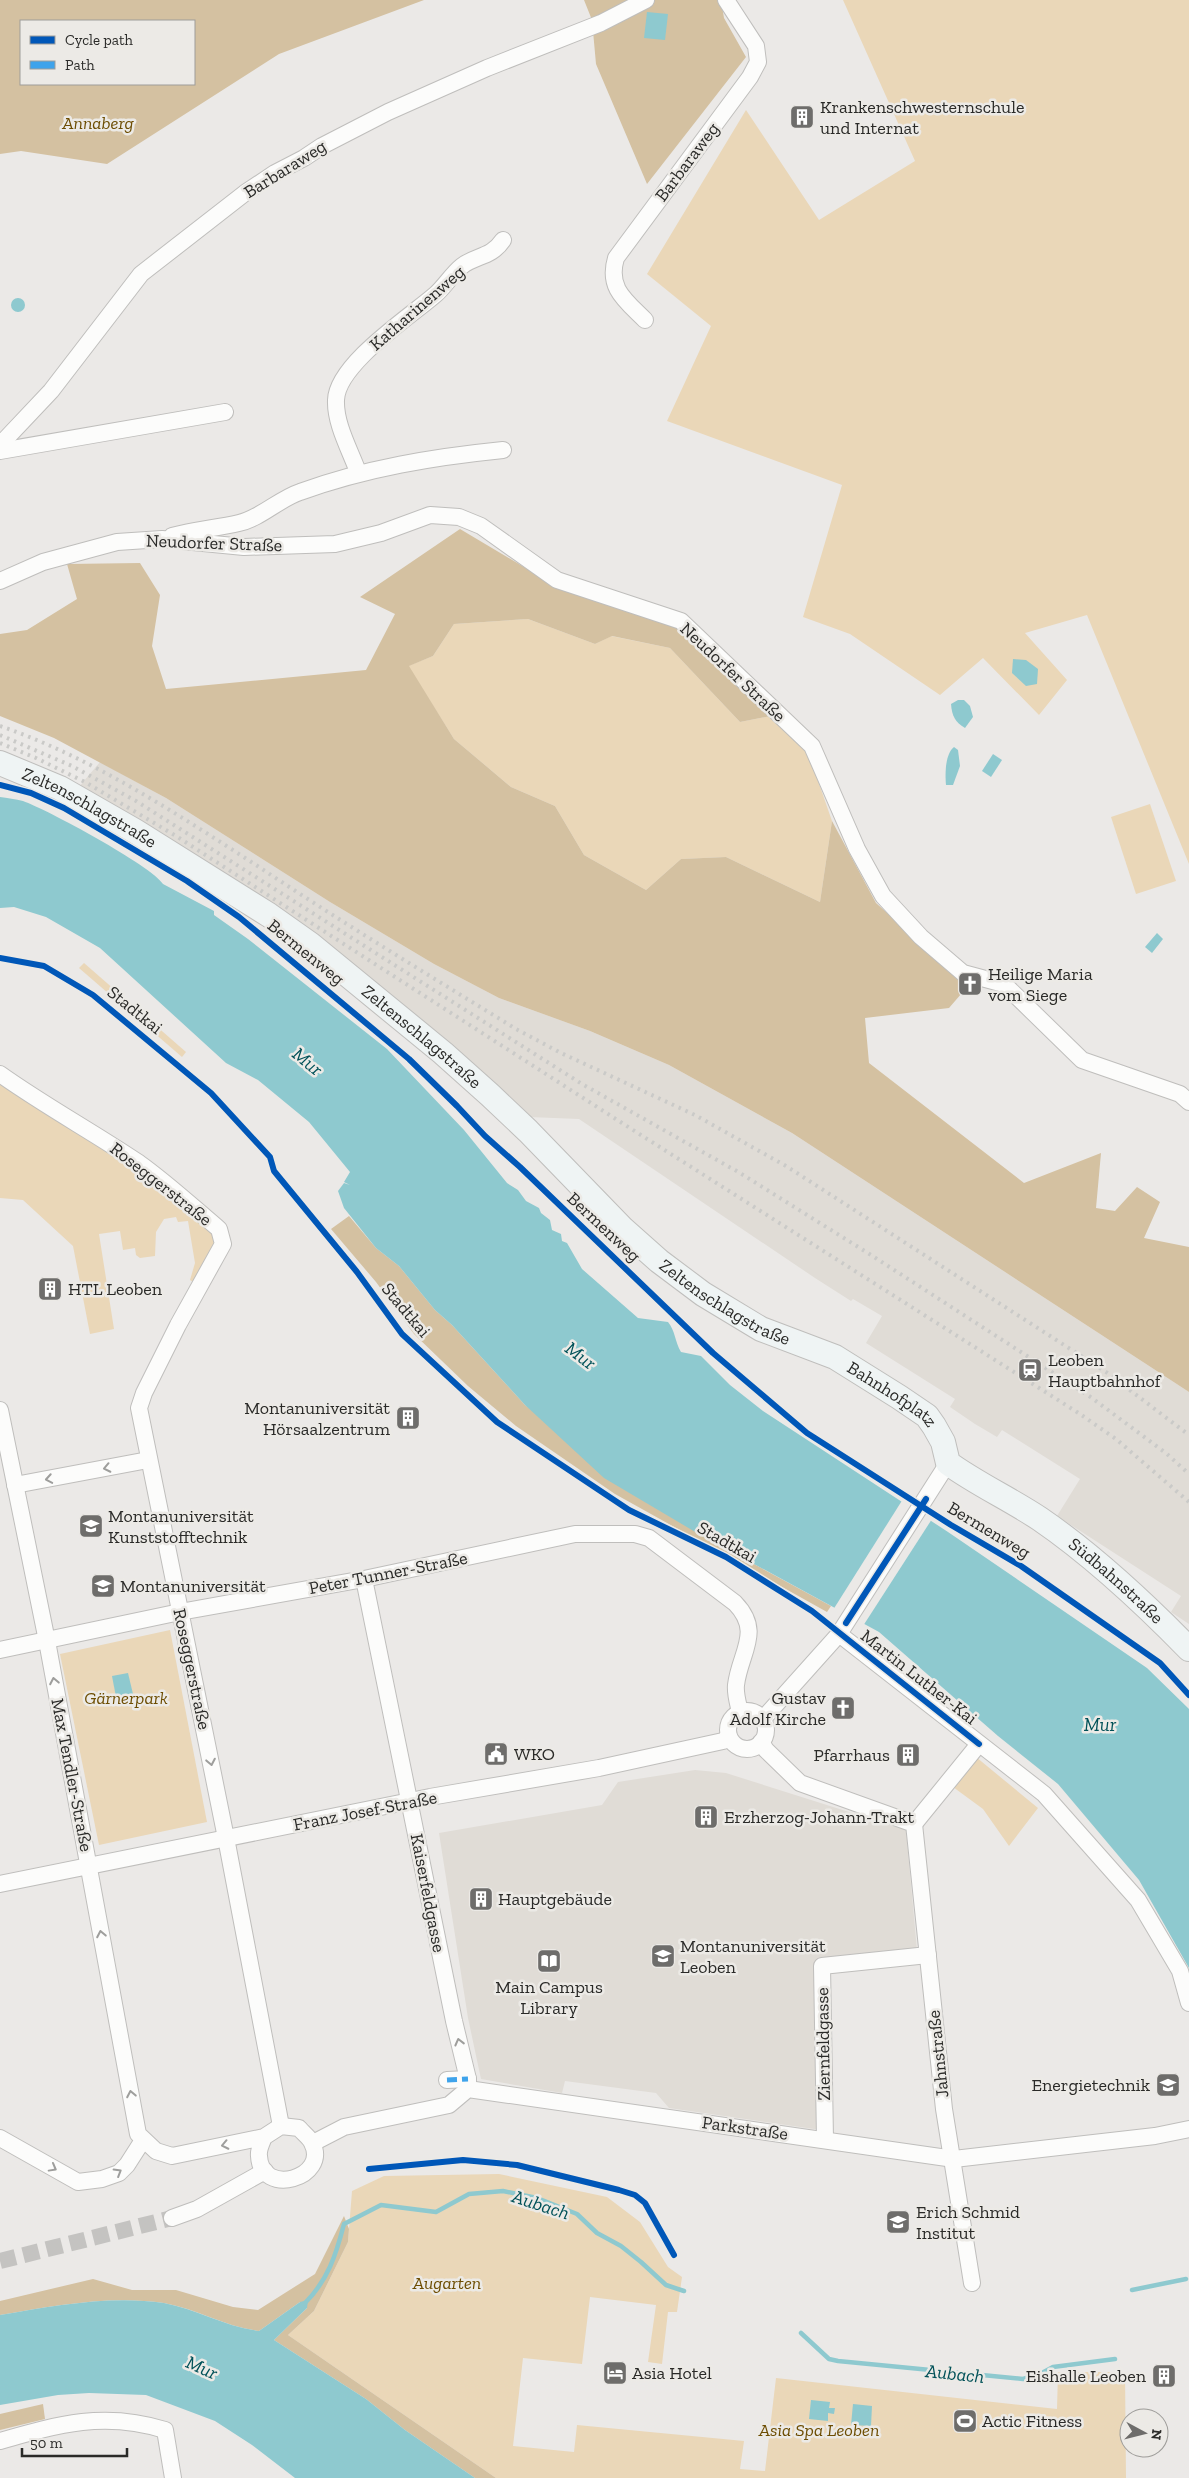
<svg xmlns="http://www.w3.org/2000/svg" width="1189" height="2478" font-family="'Zilla Slab',serif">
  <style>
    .built { fill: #e0dcd6 }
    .green { fill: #ead7b8 }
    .forest { fill: #d4c1a1; fill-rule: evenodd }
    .water { fill: #8ec9cf }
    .pier { fill: #ebe9e7 }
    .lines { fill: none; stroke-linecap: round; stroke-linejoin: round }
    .stream { stroke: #8ec9cf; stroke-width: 4.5 }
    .street-tunnel { stroke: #c4c3c1; stroke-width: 16; stroke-dasharray: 16 8; stroke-linecap: butt }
    .street-casing { stroke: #bfbebc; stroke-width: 18 }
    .secondary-casing { stroke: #bfbebc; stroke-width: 26 }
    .street { stroke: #fcfcfb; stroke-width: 16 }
    .secondary { stroke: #eff4f4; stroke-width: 24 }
    .rail { stroke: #cacac8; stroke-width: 4; stroke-dasharray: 2.5 5; stroke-linecap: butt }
    .quiet { stroke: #3ea3eb; stroke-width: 5; stroke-dasharray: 10 5; stroke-linecap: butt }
    .cycleway-casing { stroke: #eceae6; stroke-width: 9 }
    .cycleway { stroke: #0057b8; stroke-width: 6 }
    .oneway { stroke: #9e9e9c }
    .labels { text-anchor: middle; stroke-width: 5; stroke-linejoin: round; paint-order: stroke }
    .poi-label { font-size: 18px; fill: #2a2a28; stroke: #eceae6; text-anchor: start }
    .park-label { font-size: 18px; font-style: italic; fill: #6d4d02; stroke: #eceae6 }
    .street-label { font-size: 18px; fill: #2a2a28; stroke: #eceae6 }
    .water-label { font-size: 19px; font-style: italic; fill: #005158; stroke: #eceae6 }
  </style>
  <rect width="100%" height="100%" fill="#ebe9e7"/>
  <g class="built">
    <polygon points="100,762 166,798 330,902 434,964 499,998 590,1031 669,1065 792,1133 1189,1392 1189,1624 1171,1612 1181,1596 1057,1516 1080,1479 1002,1430 997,1437 975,1424 950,1407 955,1399 866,1343 882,1316 853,1299 851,1301 815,1278 579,1119 529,1117 78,788"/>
    <polygon points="695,1770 726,1773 906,1830 917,1950 817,1962 821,2130 669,2108 656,2093 565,2081 562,2093 481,2079 468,2018 439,1833 602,1805 618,1782"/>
  </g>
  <g class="green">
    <polygon points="843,0 1189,0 1189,864 1087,615 1025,633 1067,680 1039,715 983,658 940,695 850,634 803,617 842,485 667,421 711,326 647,274 746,110 819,220 915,161"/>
    <polygon points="528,619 595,644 611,636 670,648 740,722 771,716 808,752 832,821 820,902 726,857 681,859 646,890 584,855 555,806 511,787 454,739 408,666 433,656 454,624"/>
    <polygon points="1150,804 1176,881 1136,894 1111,817"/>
    <polygon points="84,963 186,1052 182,1057 79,968"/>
    <polygon points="0,1074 146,1168 223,1244 199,1286 190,1280 195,1263 188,1221 178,1222 176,1217 164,1219 156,1232 155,1256 140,1258 136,1255 135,1248 123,1250 120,1231 99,1234 114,1329 90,1334 73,1246 23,1200 0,1198"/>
    <polygon points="170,1630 207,1822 99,1845 60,1654"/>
    <polygon points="976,1757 1038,1808 1009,1846 983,1809 953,1787"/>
    <polygon points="499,2174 607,2197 640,2222 668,2267 682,2277 677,2312 668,2312 662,2364 648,2362 656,2305 590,2297 582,2364 523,2358 513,2446 574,2452 577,2425 744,2441 740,2469 765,2471 776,2378 1057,2409 1058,2372 1125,2372 1126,2478 496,2478 288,2335 314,2311 348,2242 352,2191 384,2176"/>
  </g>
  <g class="forest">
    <path d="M 0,0 L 424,0 L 279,54 L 107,164 L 21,151 L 0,154 ZM 194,21 L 194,84 L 21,84 L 21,21 Z"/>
    <polygon points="584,0 721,0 724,18 746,57 647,184 596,64 592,20"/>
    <polygon points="460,529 556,586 678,627 771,716 740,722 670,648 612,636 595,644 528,619 454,624 433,656 409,666 454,739 511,787 555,806 584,855 646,890 681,859 726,857 820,902 832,821 876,903 968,986 949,1008 865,1018 869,1063 1024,1183 1101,1153 1096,1208 1115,1211 1137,1187 1160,1202 1144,1238 1189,1247 1189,1392 792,1133 669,1065 590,1031 499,998 434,964 330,902 166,798 54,738 0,716 0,634 27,630 77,599 67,564 140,563 160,595 152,646 166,689 366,670 395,614 360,597"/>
    <polygon points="349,1216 376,1248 399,1266 435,1310 452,1325 525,1405 697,1533 831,1606 827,1612 615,1494 516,1426 468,1386 414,1334 376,1282 331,1229"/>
    <path d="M 344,2216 L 349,2229 L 348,2242 L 314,2311 L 288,2335 L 496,2478 L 475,2478 L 405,2430 L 366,2399 L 274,2340 L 307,2308 L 300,2302 L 259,2331 C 226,2327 197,2309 164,2303 C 110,2295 53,2306 0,2315 L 0,2301 L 93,2279 L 132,2290 L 176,2290 L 233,2307 L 258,2310 L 315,2274 Z"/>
    <polygon points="43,2404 45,2419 0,2430 0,2414"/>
  </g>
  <g class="water">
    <polygon points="647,12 668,14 665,40 644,38"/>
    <circle cx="18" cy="305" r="7"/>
    <polygon points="1013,659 1026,660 1038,669 1037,684 1026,686 1012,673"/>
    <path d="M 958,700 L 964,700 L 970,706 L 973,717 L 965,728 C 955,722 952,716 951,704 Z"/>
    <path d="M 954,747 L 958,750 L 960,766 L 953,785 L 946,785 C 945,774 945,754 954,747 Z"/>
    <polygon points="993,754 1002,760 991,777 982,771"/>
    <path d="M 0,797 C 7,798 16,799 23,801 C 46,809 152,866 163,884 L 214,911 L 214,915 L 248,939 L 387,1049 L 464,1130 L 507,1183 L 518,1190 L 526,1201 L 539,1208 L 541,1213 L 550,1220 L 552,1230 L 561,1234 L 562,1241 L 567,1243 L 582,1269 L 638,1318 L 668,1322 C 675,1330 675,1342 681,1352 L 701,1356 L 730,1385 L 763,1411 L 948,1532 L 1147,1668 L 1189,1709 L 1189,1968 L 1139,1880 L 1058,1784 L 998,1736 L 879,1632 L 697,1533 L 604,1478 L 525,1405 L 452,1325 L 435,1310 L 399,1266 L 376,1248 L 344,1208 L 338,1191 L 344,1183 L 350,1185 L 344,1182 L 350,1172 L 309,1122 L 258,1080 L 226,1063 L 100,948 L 46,917 L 14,907 L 0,908 Z"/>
    <polygon points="1157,933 1163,939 1152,953 1145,947"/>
    <polygon points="128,1673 133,1694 116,1697 112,1676"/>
    <path d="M 308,2300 L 307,2308 L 274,2340 L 366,2399 L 405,2430 L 475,2478 L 295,2478 L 252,2445 L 215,2421 L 146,2395 L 89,2393 L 58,2395 L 0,2405 L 0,2315 C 53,2306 110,2295 164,2303 C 196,2309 226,2327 259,2331 L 300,2302 Z"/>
    <polygon points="811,2400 830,2402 829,2408 835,2408 834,2414 828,2413 828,2421 809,2419"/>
    <polygon points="853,2404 872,2406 871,2426 851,2425"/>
  </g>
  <polygon class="pier" points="903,1499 932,1519 863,1626 833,1610"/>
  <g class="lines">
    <g class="stream">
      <polyline points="1132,2290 1186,2279"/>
      <path d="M 305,2303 C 328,2280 336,2255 344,2224 L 381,2205 L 436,2212 L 469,2194 L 503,2191 L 537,2198 L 577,2214 L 597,2233 L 621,2246 L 641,2262 L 666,2285 L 684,2291"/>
      <polyline points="801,2333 829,2359 838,2361 1023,2379 1040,2374 1053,2367 1115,2359"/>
    </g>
    <polyline class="street-tunnel" points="0,2261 172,2218"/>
    <defs>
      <g id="street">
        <path d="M 645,320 C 625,300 607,288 616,258 L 750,77 L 758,62 L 756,46 L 726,0"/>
        <polyline points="0,445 51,391 141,274 245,193 275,173 304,158 322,146 388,112 487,68 601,23 646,0"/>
        <polyline points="0,451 225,412"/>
        <path d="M 358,472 C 350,450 335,424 336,400 C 337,364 411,316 436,294 C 445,286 452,274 462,266 C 476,255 491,258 503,240"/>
        <path d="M 172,536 C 195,530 217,528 239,523 C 261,518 279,499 300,492 C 366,468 434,457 503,450"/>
        <polyline points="0,581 43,562 117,542 162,539 244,547 335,544 381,533 430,515 459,517 481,526 557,580 681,621 812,746 857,849 883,896 921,937 963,973 1004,984 1082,1060 1180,1094 1189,1102"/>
        <path d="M 0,1074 C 45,1106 93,1132 139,1163 C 167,1183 193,1207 219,1229 L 223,1244 L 178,1325 L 144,1393 L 139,1408 L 226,1838 L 281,2126"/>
        <path d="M 0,1410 L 47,1641 L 138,2134 L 156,2151 L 172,2156 L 264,2137 L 281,2126 L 299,2128 C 303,2133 310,2138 312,2143 C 330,2178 261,2198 259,2156 C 258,2150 262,2142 264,2137"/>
        <polyline points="15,1485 148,1460"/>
        <polyline points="364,1579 454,2021 468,2079 468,2089"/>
        <polyline points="839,1634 1044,1794 1138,1900 1180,1971 1189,2003"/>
        <path d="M 0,1650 L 180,1612 L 364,1579 L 575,1534 L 635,1534 L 649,1538 L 735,1603 C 763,1632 740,1652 736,1685 C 735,1694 738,1703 740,1712"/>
        <circle cx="747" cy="1730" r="19"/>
        <polyline points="762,1720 839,1634 948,1463"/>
        <polyline points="761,1742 766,1750 800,1783 914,1824 944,2109 972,2283"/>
        <polyline points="914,1824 979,1744"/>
        <polyline points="0,1884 430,1797 599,1768 723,1741 729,1737"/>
        <polyline points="447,2080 468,2079"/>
        <polyline points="0,2138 78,2182 102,2179 119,2173 127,2165 143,2140"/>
        <polyline points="825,2139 822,1966 928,1955"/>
        <polyline points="313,2143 344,2127 449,2105 468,2089 954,2159 1155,2136 1189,2129"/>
        <polyline points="172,2218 197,2209 265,2171"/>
        <path d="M 0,2441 C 59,2424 105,2411 165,2430 L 173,2478"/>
      </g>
      <g id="secondary">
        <path id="s1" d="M 0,763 L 60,788 L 135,831 L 269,915 L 310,944 L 443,1053 L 490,1095 L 528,1131 L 623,1229 L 659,1261 L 703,1294 L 761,1329 L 835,1357 L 899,1397 L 927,1416 L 934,1426 L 943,1442 L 948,1463 C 977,1484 1010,1499 1040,1519 C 1094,1556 1143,1602 1189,1649"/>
      </g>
    </defs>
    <use href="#street" class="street-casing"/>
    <use href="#secondary" class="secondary-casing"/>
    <use href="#street" class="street"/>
    <use href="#secondary" class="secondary"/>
    <g class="rail">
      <path d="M 0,726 C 93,758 177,814 259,867 C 343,923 430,976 516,1029 L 561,1053 L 695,1115 L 786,1166 L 1106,1372 L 1189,1435"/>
      <polyline points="0,735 72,766 136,801 582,1084 740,1173 871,1255 1092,1398 1167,1454 1189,1474"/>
      <polyline points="0,743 36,758 85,782 176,836 622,1123 1080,1414 1116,1439 1189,1502"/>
    </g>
    <polyline class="quiet" points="447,2080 468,2079"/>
    <defs>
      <g id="cycleway">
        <polyline points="0,785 31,793 64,808 187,881 239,917 409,1059 457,1106 485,1136 520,1167 713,1353 807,1433 951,1525 1021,1566 1160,1663 1189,1695"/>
        <polyline points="0,958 44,966 93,995 211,1093 270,1157 274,1171 357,1272 402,1334 497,1422 629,1510 726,1557 812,1611 979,1744"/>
        <polyline points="846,1623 926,1499"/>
        <polyline points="369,2169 463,2160 517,2165 619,2190 635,2195 645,2203 674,2255"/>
      </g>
    </defs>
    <use href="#cycleway" class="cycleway-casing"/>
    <use href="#cycleway" class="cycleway"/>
  </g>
  <defs><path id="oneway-chevron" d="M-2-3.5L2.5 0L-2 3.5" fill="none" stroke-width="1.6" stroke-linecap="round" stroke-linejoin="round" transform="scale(1.25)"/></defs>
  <g class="oneway">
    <use href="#oneway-chevron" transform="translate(107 1468) rotate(168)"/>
    <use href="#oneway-chevron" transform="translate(49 1479) rotate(170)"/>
    <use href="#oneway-chevron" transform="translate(54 1681) rotate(-101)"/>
    <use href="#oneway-chevron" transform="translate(211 1762) rotate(79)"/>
    <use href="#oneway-chevron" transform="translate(101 1934) rotate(-101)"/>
    <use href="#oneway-chevron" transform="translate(459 2042) rotate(-104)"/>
    <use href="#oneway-chevron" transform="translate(131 2094) rotate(-101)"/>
    <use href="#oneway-chevron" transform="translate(225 2145) rotate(168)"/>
    <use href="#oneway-chevron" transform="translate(53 2168) rotate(29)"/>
    <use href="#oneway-chevron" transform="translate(118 2172) rotate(-31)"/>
  </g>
  <defs>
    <symbol id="building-square" viewBox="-11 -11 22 22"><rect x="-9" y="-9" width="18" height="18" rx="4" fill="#6e6d6b" stroke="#eceae6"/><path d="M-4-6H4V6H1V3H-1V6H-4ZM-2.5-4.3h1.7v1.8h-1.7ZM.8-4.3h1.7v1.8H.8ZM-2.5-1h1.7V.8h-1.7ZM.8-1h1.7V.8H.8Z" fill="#fff"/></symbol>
    <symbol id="church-square" viewBox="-11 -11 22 22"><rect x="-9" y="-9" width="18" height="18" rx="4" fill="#6e6d6b" stroke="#eceae6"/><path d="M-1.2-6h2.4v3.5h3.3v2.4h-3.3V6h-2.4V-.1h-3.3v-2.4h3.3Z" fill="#fff"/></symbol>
    <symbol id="station-square" viewBox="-11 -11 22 22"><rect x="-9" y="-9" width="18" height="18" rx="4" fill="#6e6d6b" stroke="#eceae6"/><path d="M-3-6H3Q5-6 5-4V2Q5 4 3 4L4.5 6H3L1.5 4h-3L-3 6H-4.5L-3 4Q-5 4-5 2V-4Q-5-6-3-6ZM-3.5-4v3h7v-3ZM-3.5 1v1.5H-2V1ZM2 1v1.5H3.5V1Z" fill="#fff"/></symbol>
    <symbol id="university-square" viewBox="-11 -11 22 22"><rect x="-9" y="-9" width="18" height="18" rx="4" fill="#6e6d6b" stroke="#eceae6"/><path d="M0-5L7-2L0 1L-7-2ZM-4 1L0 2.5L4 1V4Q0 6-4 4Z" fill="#fff"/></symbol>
    <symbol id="civic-square" viewBox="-11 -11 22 22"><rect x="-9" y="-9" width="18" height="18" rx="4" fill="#6e6d6b" stroke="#eceae6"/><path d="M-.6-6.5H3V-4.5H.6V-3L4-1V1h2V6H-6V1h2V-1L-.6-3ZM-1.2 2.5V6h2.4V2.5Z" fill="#fff"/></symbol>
    <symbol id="library-square" viewBox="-11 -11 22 22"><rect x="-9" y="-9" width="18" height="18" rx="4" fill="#6e6d6b" stroke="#eceae6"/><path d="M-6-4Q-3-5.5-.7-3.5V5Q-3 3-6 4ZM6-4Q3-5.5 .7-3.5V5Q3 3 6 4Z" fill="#fff"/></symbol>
    <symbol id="hotel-square" viewBox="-11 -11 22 22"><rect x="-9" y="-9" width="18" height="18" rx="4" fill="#6e6d6b" stroke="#eceae6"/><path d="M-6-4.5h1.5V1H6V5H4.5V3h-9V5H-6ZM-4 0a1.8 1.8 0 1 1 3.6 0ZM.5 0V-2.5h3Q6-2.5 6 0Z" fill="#fff"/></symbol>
    <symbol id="stadium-square" viewBox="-11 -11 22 22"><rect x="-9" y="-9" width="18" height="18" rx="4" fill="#6e6d6b" stroke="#eceae6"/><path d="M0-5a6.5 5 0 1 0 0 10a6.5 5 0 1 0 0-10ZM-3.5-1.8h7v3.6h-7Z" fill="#fff"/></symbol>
  </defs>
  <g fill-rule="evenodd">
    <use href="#building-square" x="788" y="103" width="28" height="28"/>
    <use href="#church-square" x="956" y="970" width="28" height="28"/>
    <use href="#building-square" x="36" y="1275" width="28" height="28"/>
    <use href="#station-square" x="1016" y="1356" width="28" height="28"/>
    <use href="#building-square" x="394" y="1404" width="28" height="28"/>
    <use href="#university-square" x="77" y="1512" width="28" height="28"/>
    <use href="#university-square" x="89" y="1572" width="28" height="28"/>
    <use href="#church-square" x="829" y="1694" width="28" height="28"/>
    <use href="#civic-square" x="482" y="1740" width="28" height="28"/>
    <use href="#building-square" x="894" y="1741" width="28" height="28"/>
    <use href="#building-square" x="692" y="1803" width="28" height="28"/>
    <use href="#building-square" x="467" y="1885" width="28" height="28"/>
    <use href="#university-square" x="649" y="1942" width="28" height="28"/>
    <use href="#library-square" x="535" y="1947" width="28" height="28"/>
    <use href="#university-square" x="1154" y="2071" width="28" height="28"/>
    <use href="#university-square" x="884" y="2208" width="28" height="28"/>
    <use href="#hotel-square" x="601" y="2359" width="28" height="28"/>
    <use href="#building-square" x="1150" y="2362" width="28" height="28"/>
    <use href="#stadium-square" x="951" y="2407" width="28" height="28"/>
  </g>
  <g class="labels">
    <g class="poi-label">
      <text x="820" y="113">Krankenschwesternschule<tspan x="820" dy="21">und Internat</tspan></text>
      <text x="988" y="980">Heilige Maria<tspan x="988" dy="21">vom Siege</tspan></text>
      <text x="68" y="1295">HTL Leoben</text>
      <text x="1048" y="1366">Leoben<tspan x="1048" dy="21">Hauptbahnhof</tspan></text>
      <text x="390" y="1414" text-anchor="end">Montanuniversität<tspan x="390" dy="21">Hörsaalzentrum</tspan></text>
      <text x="108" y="1522">Montanuniversität<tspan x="108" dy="21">Kunststofftechnik</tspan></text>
      <text x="120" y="1592">Montanuniversität</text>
      <text x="826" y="1704" text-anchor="end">Gustav<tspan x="826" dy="21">Adolf Kirche</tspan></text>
      <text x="514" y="1760">WKO</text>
      <text x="890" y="1761" text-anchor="end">Pfarrhaus</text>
      <text x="724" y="1823">Erzherzog-Johann-Trakt</text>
      <text x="498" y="1905">Hauptgebäude</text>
      <text x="680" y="1952">Montanuniversität<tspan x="680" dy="21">Leoben</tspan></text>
      <text x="549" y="1993" text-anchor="middle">Main Campus<tspan x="549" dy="21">Library</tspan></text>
      <text x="1150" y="2091" text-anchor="end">Energietechnik</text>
      <text x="916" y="2218">Erich Schmid<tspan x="916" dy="21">Institut</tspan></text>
      <text x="632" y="2379">Asia Hotel</text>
      <text x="1146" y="2382" text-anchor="end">Eishalle Leoben</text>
      <text x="982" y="2427">Actic Fitness</text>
    </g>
    <g class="park-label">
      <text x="98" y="129">Annaberg</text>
      <text x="126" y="1704">Gärnerpark</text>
      <text x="447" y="2289">Augarten</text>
      <text x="819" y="2436">Asia Spa Leoben</text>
    </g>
    <g class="street-label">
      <text transform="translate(687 162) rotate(-53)" y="6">Barbaraweg</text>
      <text transform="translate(285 169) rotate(-32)" y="6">Barbaraweg</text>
      <text transform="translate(417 308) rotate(-41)" y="6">Katharinenweg</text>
      <text transform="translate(214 543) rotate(2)" y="6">Neudorfer Straße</text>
      <text transform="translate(733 672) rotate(43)" y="6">Neudorfer Straße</text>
      <text dy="6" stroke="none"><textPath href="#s1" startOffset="100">Zeltenschlagstraße</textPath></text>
      <text transform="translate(306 952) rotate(39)" y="6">Bermenweg</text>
      <text transform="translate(135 1010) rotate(39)" y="6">Stadtkai</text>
      <text dy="6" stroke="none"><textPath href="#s1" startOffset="505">Zeltenschlagstraße</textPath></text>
      <text transform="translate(161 1184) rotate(38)" y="6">Roseggerstraße</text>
      <text transform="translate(604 1227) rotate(43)" y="6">Bermenweg</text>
      <text dy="6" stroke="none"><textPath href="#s1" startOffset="910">Zeltenschlagstraße</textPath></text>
      <text transform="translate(406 1310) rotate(50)" y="6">Stadtkai</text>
      <text dy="6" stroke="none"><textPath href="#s1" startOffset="1102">Bahnhofplatz</textPath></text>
      <text transform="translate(989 1530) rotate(31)" y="6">Bermenweg</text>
      <text transform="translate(727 1542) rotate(30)" y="6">Stadtkai</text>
      <text transform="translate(388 1573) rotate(-11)" y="6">Peter Tunner-Straße</text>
      <text dy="6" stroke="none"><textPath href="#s1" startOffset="1401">Südbahnstraße</textPath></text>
      <text transform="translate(192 1669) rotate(78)" y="6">Roseggerstraße</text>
      <text transform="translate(919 1677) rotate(38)" y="6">Martin Luther-Kai</text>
      <text transform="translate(72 1775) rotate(79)" y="6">Max Tendler-Straße</text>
      <text transform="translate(365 1811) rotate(-11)" y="6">Franz Josef-Straße</text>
      <text transform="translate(428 1893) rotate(79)" y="6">Kaiserfeldgasse</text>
      <text transform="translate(823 2044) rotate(-91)" y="6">Ziernfeldgasse</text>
      <text transform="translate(938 2054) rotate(-96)" y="6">Jahnstraße</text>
      <text transform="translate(745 2128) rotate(8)" y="6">Parkstraße</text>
    </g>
    <g class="water-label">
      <text transform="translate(308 1061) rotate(40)" y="7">Mur</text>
      <text transform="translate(581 1355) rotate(37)" y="7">Mur</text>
      <text x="1100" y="1731">Mur</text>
      <text transform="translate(541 2204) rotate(18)" y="7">Aubach</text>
      <text transform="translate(202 2367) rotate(24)" y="7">Mur</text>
      <text transform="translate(955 2373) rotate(6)" y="7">Aubach</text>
    </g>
  </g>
  <rect x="20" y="20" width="175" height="65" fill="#eceae6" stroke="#9e9d9a"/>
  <rect x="30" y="36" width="25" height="8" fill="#0057b8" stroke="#9e9d9a"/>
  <text x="65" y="45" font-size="15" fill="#2a2a28">Cycle path</text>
  <rect x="30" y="61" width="25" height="8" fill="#3ea3eb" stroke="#9e9d9a"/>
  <text x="65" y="70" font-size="15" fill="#2a2a28">Path</text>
  <g transform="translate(1144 2433) rotate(97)"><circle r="24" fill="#eceae6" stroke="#9e9d9a"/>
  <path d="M0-4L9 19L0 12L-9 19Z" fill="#6e6d6b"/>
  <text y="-8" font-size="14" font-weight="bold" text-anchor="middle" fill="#2a2a28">N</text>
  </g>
  <path d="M22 2448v8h105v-8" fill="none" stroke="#2a2a28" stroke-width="2.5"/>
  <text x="30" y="2448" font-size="15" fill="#2a2a28" stroke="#eceae6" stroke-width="4" paint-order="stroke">50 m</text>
</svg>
